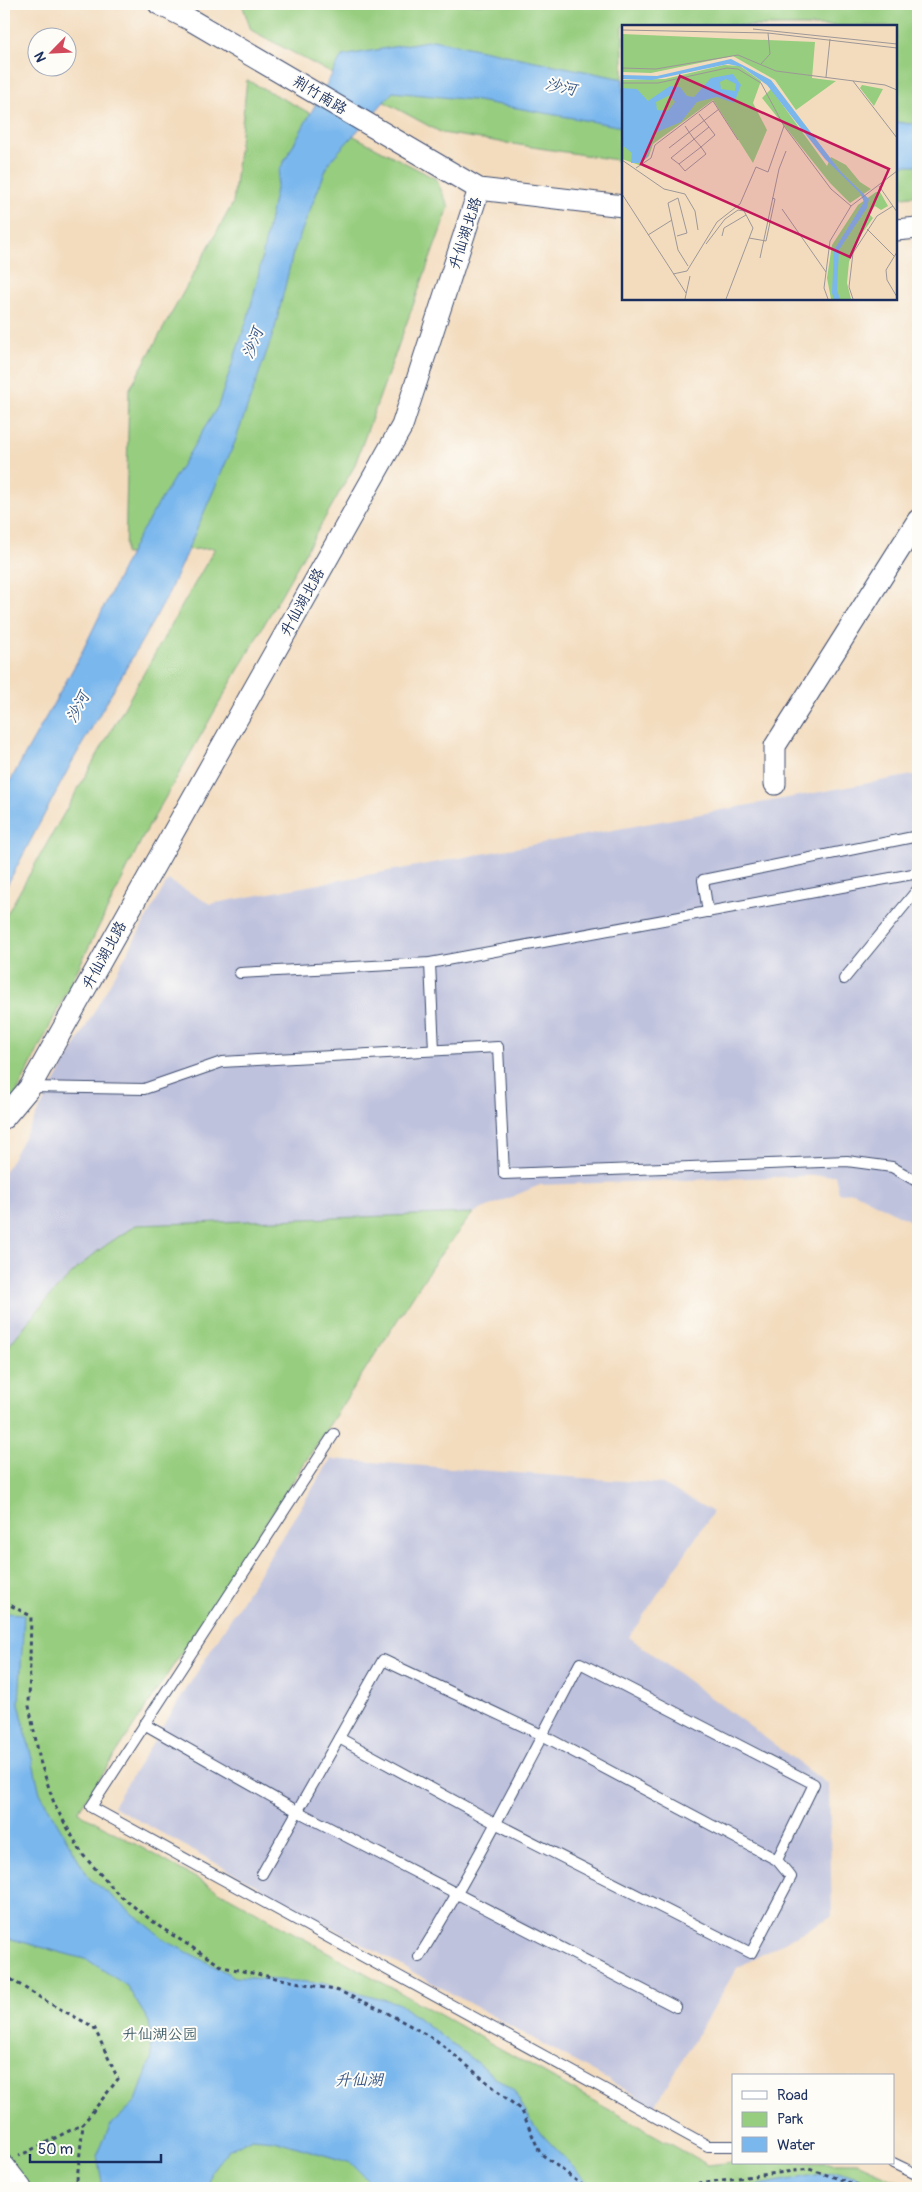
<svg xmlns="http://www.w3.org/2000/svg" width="922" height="2192" font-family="Pangolin,'LXGW WenKai TC',sans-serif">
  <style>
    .industrial { fill: #bfc2dd }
    .green { fill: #97cd7f; stroke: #597e6e }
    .water { fill: #7ab7ed; stroke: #4a73a6 }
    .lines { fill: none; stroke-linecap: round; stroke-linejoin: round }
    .lane-casing { stroke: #3b496c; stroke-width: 12 }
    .street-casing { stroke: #3b496c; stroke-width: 23 }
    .path { stroke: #3b496c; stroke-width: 3; stroke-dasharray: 4 4; stroke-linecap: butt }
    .lane { stroke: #fff; stroke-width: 10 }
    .street { stroke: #fff; stroke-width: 21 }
    .labels { text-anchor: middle; stroke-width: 4; stroke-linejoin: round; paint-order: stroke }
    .street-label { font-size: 15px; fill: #1b2f5e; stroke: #fdfcf7 }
    .park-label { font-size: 15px; fill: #405e68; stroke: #fdfcf7 }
    .water-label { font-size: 16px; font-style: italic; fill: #385889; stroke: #fdfcf7 }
    .inset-road { fill: none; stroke: #9d9798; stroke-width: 1 }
    .view { fill: #c2185b; fill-opacity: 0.15; stroke: #c2185b; stroke-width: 2.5 }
    .inset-edge { fill: none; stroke: #1b2f5e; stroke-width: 2.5 }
  </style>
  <rect width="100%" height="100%" fill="#fdfcf7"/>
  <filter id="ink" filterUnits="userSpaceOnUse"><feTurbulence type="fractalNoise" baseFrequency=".02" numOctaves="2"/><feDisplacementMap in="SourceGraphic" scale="10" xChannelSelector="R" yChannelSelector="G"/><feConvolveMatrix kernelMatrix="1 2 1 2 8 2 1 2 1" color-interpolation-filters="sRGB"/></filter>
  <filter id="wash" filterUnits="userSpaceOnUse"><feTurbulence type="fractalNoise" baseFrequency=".0096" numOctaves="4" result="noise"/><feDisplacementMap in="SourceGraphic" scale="20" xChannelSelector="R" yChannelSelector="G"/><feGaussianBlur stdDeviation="1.12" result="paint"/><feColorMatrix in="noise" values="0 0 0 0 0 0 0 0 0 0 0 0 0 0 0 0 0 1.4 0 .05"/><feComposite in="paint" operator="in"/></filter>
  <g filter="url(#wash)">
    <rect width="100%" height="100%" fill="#f3dcbe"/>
    <g class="industrial">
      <polygon points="918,774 918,1225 854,1192 839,1193 835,1175 540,1185 473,1213 136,1225 99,1250 70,1275 40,1306 4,1352 4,1173 168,880 210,904"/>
      <polygon points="331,1459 663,1484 713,1512 629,1637 829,1785 832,1916 737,1968 655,2106 113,1806"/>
    </g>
    <g class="green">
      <polygon points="242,4 918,4 918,195 896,198 896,26 623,26 623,161 442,133 251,30"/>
      <polygon points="247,80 436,179 449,207 354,467 144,835 4,1119 4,919 215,548 125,554 129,390 233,203"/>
      <path d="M 473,1213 L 437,1259 L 78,1812 L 708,2165 L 733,2162 L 857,2163 L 914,2188 L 4,2188 L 4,1352 C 33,1315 61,1280 98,1251 C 110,1242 123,1234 136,1225 Z"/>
    </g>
    <g class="water">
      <polygon points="433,40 623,79 623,127 472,100 393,92 329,162 293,253 275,328 235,442 166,599 72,762 4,891 4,792 78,660 137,539 218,406 248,317 258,277 280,169 342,56"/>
      <polygon points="918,121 918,165 896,165 896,122 911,124"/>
      <polygon points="4,1613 24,1614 19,1703 40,1793 89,1878 168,1942 235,1977 322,1983 398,2003 514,2091 534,2126 593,2188 376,2188 351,2163 274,2140 252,2138 228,2150 212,2170 208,2188 103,2188 97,2156 110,2126 136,2101 152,2057 149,2022 127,1986 88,1960 4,1937"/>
      <polygon points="838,2171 888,2188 743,2188"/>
    </g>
  </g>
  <g filter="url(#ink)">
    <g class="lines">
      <defs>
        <g id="lane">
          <polyline points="708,912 703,880 918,836"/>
          <polyline points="430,963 434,1050"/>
          <polyline points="240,973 430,963 918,873"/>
          <polyline points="844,979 918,889"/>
          <polyline points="30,1087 144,1089 222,1062 498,1047 504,1174 847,1161 892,1167 918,1182"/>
          <polyline points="334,1434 91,1807 708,2146 733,2146"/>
          <polyline points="144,1724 297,1811 676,2007"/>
          <polyline points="339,1738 495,1823 751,1953 791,1877 777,1860"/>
          <path d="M 262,1874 L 383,1660 L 542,1735 L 777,1860 L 814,1784 L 580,1663 C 528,1762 478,1862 419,1957"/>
          <polyline points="893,2163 918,2175"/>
        </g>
        <g id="street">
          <polyline points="159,4 189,19 479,189 623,206"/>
          <polyline points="896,230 918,228"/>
          <polyline points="775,784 775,746 918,520"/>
          <polyline points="4,1118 30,1087 402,426 479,189"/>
          <polyline points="4,2166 21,2188"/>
        </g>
      </defs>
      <use href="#lane" class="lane-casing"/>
      <use href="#street" class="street-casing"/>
      <g class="path">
        <polyline points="4,1602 31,1616 29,1706 40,1761 55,1806 83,1855 119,1895 160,1927 223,1967 339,1991 382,2010 436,2040 522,2111 540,2153 586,2188"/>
        <polyline points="4,1975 49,2003 94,2027 118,2079 83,2124 19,2156"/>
        <polyline points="76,2188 83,2125"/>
        <polyline points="683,2188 699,2183 809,2169 867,2188"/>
      </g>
      <use href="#lane" class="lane"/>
      <use href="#street" class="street"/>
    </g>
  </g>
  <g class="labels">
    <g class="street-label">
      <text transform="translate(320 95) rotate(31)" y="5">荆竹南路</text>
      <text transform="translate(465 233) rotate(-72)" y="5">升仙湖北路</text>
      <text transform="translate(302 602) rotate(-61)" y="5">升仙湖北路</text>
      <text transform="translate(104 955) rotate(-61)" y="5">升仙湖北路</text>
    </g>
    <g class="park-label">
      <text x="160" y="2039">升仙湖公园</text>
    </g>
    <g class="water-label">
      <text transform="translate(561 86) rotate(11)" y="6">沙河</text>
      <text transform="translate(252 343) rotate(-69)" y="6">沙河</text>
      <text transform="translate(77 707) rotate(-63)" y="6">沙河</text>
      <text x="359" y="2085">升仙湖</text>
    </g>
  </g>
  <g transform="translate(622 25)">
    <rect width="275" height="275" fill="#f3dcbe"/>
    <path d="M 0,9 L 193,17 L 190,53 L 214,56 L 174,85 L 153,55 L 111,31 L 29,48 L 0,47 ZM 102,40 L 118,41 L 139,56 L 131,78 L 145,105 L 131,138 L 91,75 L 31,119 L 27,131 L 17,140 L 0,134 L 0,55 L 43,54 ZM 240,60 L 261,64 L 252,81 L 238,63 ZM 149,64 L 205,141 L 209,132 L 224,140 L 238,157 L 249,164 L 228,178 L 208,158 L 140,73 ZM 254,167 L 258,167 L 266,181 L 259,185 L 253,181 L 247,189 L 251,193 L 236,214 L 227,237 L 225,258 L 229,274 L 209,274 L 205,253 L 210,220 L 236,180 Z" fill="#97cd7f"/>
    <path d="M 109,34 L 149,55 L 219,147 L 247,174 L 245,183 L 217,225 L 215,265 L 218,274 L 212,274 L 210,268 L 212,225 L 242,177 L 238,168 L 203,134 L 145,60 L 120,42 L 106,39 L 30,55 L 0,54 L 0,50 L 35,51 ZM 111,49 L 119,60 L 112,78 L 95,72 L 75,77 L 59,97 L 33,108 L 25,132 L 18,138 L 9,138 L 10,128 L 0,120 L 0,63 L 15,64 L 26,76 L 48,61 L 58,62 L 65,71 L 72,72 L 89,53 ZM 104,54 L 114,59 L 113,66 L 99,64 L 98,57 ZM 48,70 L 53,77 L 46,86 L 35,85 L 34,77 Z" fill="#7ab7ed" fill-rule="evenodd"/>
    <path class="inset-road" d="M 131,4 L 275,19M 0,5 L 146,8 L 275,23M 139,39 L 148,29 L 146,8M 0,43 L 34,44 L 116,30 L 154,46 L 263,60 L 275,65M 204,52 L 208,14M 231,56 L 275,113M 0,58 L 36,58 L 105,43 L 116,44 L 139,58 L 162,101 L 209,164 L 229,181M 63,101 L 67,107 L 72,114 L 79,122 L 84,129 L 63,146 L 57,139 L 79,122 L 93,110 L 77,89M 47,123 L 97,84M 0,135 L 42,164 L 63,169 L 73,186 L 76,205M 57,139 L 49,133 L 87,102M 14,143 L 29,133 L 33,120 L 91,76 L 116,115M 257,161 L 275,187M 0,169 L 64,268M 160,184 L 204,247M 245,204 L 272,231M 26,210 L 50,195M 55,211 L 65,208 L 56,173 L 46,178 L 56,225 L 66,241M 100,211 L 102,203 L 124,190M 127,213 L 144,216 L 153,174 L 150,173M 84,219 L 103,194 L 116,185 L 122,186 L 131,203 L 104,274M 275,227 L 264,245 L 265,255 L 275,272M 138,233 L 157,144 L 164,126M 51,249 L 65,246 L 95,197 L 118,179 L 134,142 L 146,147 L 162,101M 63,274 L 68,251M 206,274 L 202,263 L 208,216 L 229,181 L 275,146M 231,274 L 227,262 L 231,228 L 255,191 L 271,181"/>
    <path class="view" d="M 58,51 L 267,144 L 228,232 L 19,139 Z"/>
    <rect width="275" height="275" class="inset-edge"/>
  </g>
  <rect width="922" height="2192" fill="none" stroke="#fdfcf7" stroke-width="20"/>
  <rect x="732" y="2074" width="162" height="90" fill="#fdfcf7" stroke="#a3aaba"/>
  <rect x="742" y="2091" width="25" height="8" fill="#ffffff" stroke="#a3aaba"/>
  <text x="777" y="2100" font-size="15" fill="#1b2f5e">Road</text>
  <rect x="742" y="2112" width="25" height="15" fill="#97cd7f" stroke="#a3aaba"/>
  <text x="777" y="2124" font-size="15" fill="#1b2f5e">Park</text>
  <rect x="742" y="2137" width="25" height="15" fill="#7ab7ed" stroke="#a3aaba"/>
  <text x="777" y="2150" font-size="15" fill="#1b2f5e">Water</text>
  <g transform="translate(52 52) rotate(246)"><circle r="24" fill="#fdfcf7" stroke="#a3aaba"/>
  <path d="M0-4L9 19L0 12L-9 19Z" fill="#d1495b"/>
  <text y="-8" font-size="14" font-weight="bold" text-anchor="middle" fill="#1b2f5e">N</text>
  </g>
  <path d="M30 2154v8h131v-8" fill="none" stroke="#1b2f5e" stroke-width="2.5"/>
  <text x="38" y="2154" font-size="15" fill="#1b2f5e" stroke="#fdfcf7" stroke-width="4" paint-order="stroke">50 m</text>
</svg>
